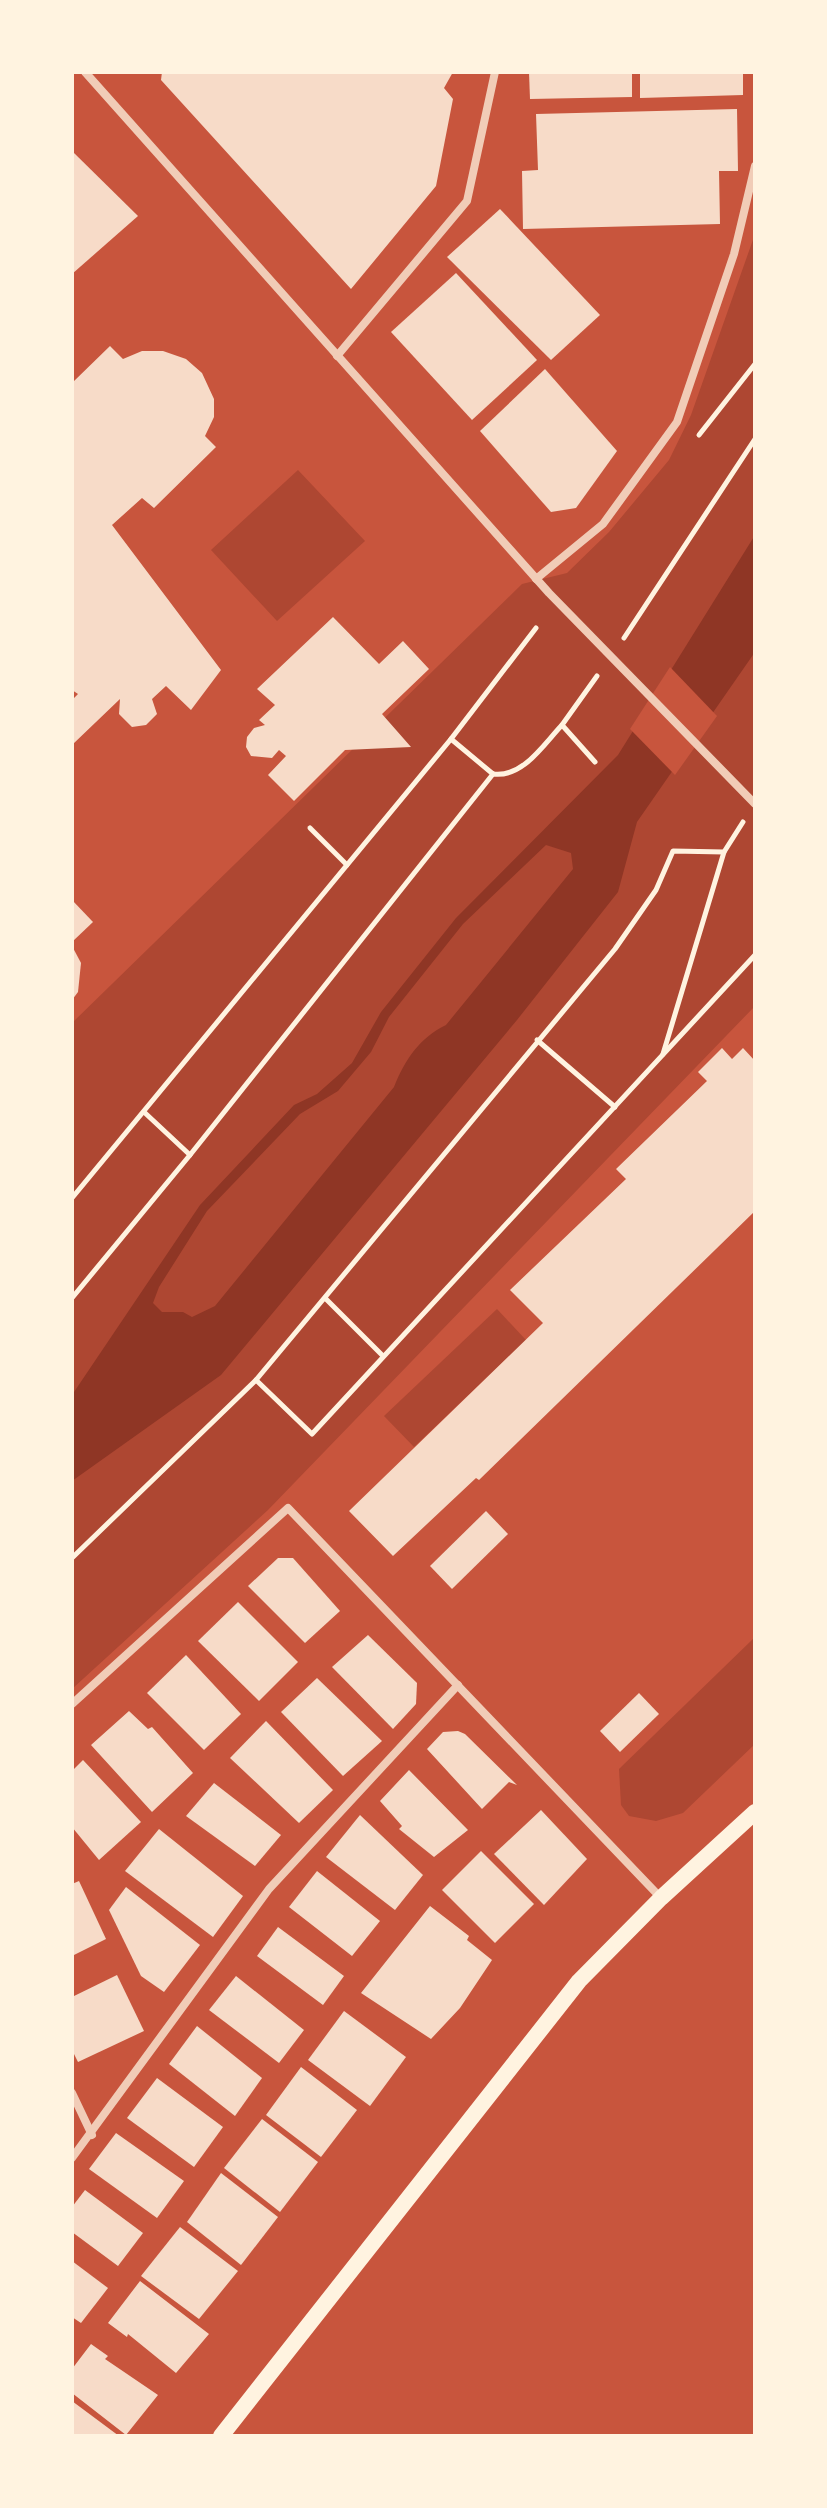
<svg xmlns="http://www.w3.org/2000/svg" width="827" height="2508" font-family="'Fira Sans',sans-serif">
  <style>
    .green { fill: #ae4732 }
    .water { fill: #8f3625; fill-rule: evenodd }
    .pier { fill: #c8553d }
    .building { fill: #f7dbc8 }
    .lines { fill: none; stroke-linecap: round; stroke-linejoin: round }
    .path { stroke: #fff3e0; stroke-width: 5 }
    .minor { stroke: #f1ccb7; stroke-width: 8 }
    .secondary { stroke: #fff3e0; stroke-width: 16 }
  </style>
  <rect width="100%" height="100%" fill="#c8553d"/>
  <g class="green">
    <polygon points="755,234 755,1006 268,1510 72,1689 72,1023 522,584 567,573 609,532 669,460 691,415"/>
    <polygon points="298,470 365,541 277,621 211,550"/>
    <polygon points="497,1309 526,1340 414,1447 384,1416"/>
    <polygon points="755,1637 755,1744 683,1813 656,1821 629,1816 621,1805 619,1769"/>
  </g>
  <path class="water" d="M 755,535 L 755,652 L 637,822 L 618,892 L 517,1020 L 221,1375 L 72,1481 L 72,1395 L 200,1205 L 294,1105 L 317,1094 L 352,1063 L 381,1012 L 456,918 L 618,755 ZM 546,845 L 571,853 L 573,869 L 446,1025 C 419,1038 405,1060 394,1087 L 215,1306 L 192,1317 L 183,1312 L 162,1312 L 153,1303 L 159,1287 L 207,1211 L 300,1114 L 338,1091 L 371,1052 L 389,1017 L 463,924 Z"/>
  <polygon class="pier" points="670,667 717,716 675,775 630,729"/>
  <g class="building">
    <polygon points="162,72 453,72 444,88 453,99 436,186 351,289 161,80"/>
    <polygon points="529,72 632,72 632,97 530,99"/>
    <polygon points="640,72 743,72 743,95 640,98"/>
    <polygon points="737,109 738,171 719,171 720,224 523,229 522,171 538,170 536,114"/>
    <polygon points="72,151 138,216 72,274"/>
    <polygon points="500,209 600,315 551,360 447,257"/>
    <polygon points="456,273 537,360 472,420 391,332"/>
    <polygon points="110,346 123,359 142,351 163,351 186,359 202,373 214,399 214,417 205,436 216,447 154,508 142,498 112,525 221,670 191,710 166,686 152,699 157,714 146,725 132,727 119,714 120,699 72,745 72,700 78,694 72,690 72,383"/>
    <polygon points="545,369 617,451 576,508 551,512 480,431"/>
    <polygon points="333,617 379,664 403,641 429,669 382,714 411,747 345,750 294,801 268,775 286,756 279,750 272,758 251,756 246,747 247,737 254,728 265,725 259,720 275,705 257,689"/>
    <polygon points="72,900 93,922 72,942"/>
    <polygon points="72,946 81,963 78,992 72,1000"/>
    <polygon points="722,1048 732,1059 743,1048 755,1061 755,1211 479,1480 476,1478 393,1556 349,1511 543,1323 510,1290 626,1179 616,1169 707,1081 698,1072"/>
    <polygon points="486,1511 508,1534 452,1589 430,1566"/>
    <polygon points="278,1558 293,1558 340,1611 305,1643 248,1586"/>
    <polygon points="238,1602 298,1662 259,1701 198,1641"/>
    <polygon points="368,1635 417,1683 416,1704 393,1729 332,1667"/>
    <polygon points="186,1655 241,1714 204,1750 147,1693"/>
    <polygon points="317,1678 382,1741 343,1776 281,1712"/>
    <polygon points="639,1693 659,1714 620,1752 600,1731"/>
    <polygon points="129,1711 148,1729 152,1727 193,1773 152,1812 91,1745"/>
    <polygon points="266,1721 333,1790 299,1823 230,1758"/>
    <polygon points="458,1731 465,1734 517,1785 509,1782 482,1809 427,1749 443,1732"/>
    <polygon points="83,1760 141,1822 99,1860 72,1827 72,1771"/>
    <polygon points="409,1770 468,1830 434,1857 399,1829 402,1826 380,1801"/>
    <polygon points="214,1783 281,1835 255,1866 186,1816"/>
    <polygon points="541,1810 587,1859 544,1905 494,1854"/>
    <polygon points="360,1815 423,1875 395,1910 326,1857"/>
    <polygon points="159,1829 243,1896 213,1937 125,1871"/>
    <polygon points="481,1851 534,1904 495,1943 442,1890"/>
    <polygon points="317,1871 380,1921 352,1956 289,1907"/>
    <polygon points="79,1881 106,1939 72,1956 72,1884"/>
    <polygon points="126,1887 200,1945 164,1992 141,1976 109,1910"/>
    <polygon points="430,1906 469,1936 467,1940 492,1960 460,2008 431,2039 361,1993"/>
    <polygon points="278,1927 344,1976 323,2005 257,1956"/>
    <polygon points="117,1975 144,2031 78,2062 72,2050 72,1997"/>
    <polygon points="236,1976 304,2030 279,2063 209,2010"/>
    <polygon points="344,2011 406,2057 370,2106 308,2060"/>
    <polygon points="197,2026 262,2078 235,2116 169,2064"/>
    <polygon points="301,2067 357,2110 321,2157 266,2115"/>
    <polygon points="157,2078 223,2127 194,2167 127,2118"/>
    <polygon points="262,2119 318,2162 280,2212 224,2168"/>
    <polygon points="116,2133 184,2181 157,2218 89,2169"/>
    <polygon points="221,2173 278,2217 241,2265 187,2222"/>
    <polygon points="85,2190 143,2233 118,2266 72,2232 72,2207"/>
    <polygon points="180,2227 238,2271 199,2319 141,2276"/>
    <polygon points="72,2261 108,2288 81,2323 72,2317"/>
    <polygon points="140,2281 209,2334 176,2373 128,2334 127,2337 108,2323"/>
    <polygon points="91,2344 108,2356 105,2359 158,2395 126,2435 72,2393 72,2369"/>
    <polygon points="72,2401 119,2436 72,2436"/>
  </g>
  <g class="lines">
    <g class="path">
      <polyline points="699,435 755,364"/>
      <polyline points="624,638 755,439"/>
      <polyline points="451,739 493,774"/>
      <polyline points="595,762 562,725 597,676"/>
      <path d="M 493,774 C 523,778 543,745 562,725"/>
      <polyline points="310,828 347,865"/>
      <polyline points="537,1040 615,1107"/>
      <polyline points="663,1054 724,852"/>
      <polyline points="144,1112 190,1155"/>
      <polyline points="72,1198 451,739 536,628"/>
      <polyline points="72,1298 190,1155 493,774"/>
      <polyline points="326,1299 383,1356"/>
      <polyline points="256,1380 312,1434 755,955"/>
      <polyline points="72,1558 256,1380 615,949 656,890 673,851 724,852 743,822"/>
    </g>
    <g class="minor">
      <polyline points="85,72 549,593 755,804"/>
      <polyline points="337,356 467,201 495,72"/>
      <polyline points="536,579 603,524 677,422 734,254 755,166"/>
      <polyline points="72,1704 288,1508 661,1898"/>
      <polyline points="72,2093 92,2135"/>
      <polyline points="72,2158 269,1889 458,1685"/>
    </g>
    <polyline class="secondary" points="221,2436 579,1981 661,1898 755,1812"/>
  </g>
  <rect width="827" height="2508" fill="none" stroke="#fff3e0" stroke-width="148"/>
</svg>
